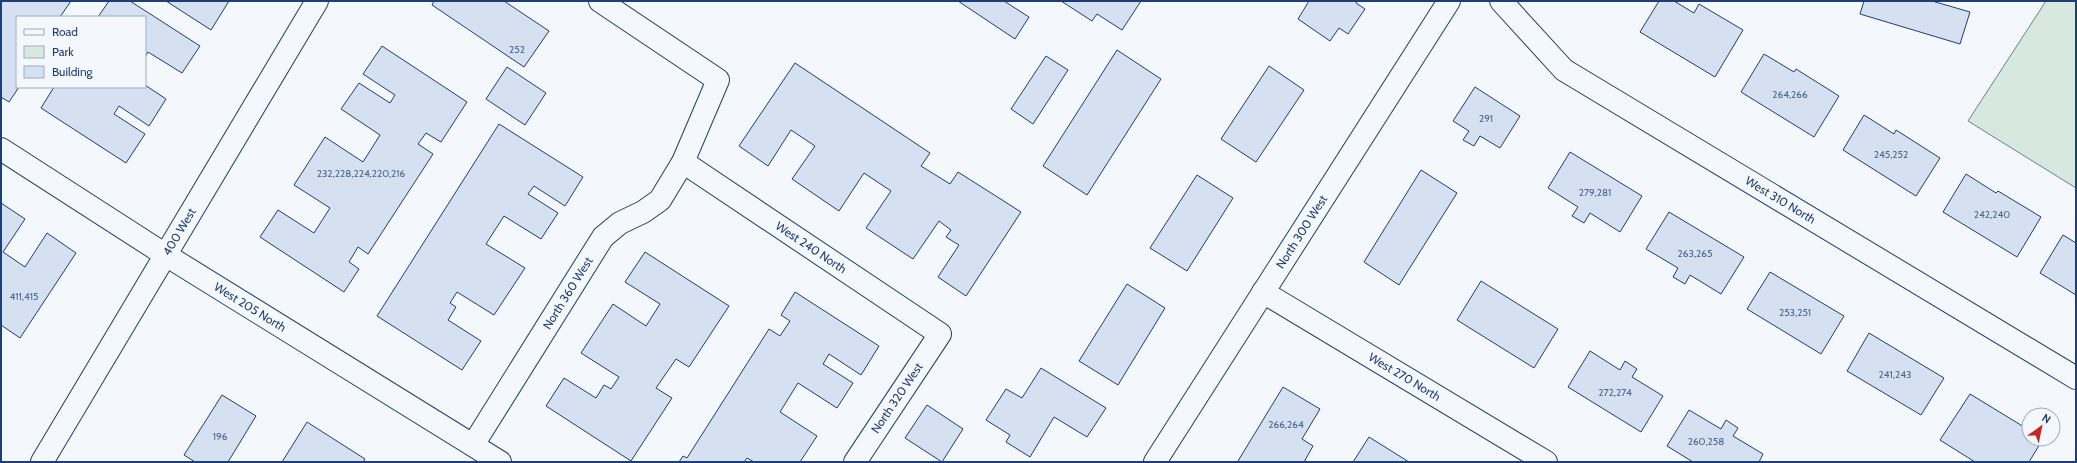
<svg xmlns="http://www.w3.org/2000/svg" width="2077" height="463" font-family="Cabin,sans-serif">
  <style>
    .green { fill: #d7e8df; stroke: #687fa3 }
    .building { fill: #d5e0f0; stroke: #1d3f73 }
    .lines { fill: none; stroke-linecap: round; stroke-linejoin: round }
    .minor-casing { stroke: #1d3f73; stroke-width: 24 }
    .major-casing { stroke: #1d3f73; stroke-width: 24 }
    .minor { stroke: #f4f7fb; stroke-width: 22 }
    .major { stroke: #f4f7fb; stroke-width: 22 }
    .labels { text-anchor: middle; stroke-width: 3; stroke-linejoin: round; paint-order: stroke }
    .number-label { font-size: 10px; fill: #4b6792 }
    .street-label { font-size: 12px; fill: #1d3f73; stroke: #f4f7fb }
  </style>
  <rect width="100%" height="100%" fill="#f4f7fb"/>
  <polygon class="green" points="2046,1 2076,1 2076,188 1968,121"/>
  <g class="building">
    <polygon points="1,1 71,1 60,17 17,17 17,87 19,87 9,102 1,97"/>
    <polygon points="109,1 130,1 200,46 182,73 148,52 145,57 145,17 98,17"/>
    <polygon points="166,1 229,1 211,30"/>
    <polygon points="434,1 504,1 549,31 524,67 432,5"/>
    <polygon points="958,1 1004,1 1029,17 1015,39"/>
    <polygon points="1061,1 1141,1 1122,30 1097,14 1092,21"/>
    <polygon points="1309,1 1357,1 1356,3 1365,9 1348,34 1339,28 1330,41 1298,19"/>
    <polygon points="1659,1 1674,1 1694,13 1699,4 1743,30 1715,77 1640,32"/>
    <polygon points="1864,1 1932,1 1970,12 1960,44 1860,14"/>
    <polygon points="382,46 467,102 441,142 426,133 418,144 433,154 368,254 358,247 349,262 359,269 344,292 260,237 278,210 314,233 330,208 294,185 325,137 363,162 380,135 341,109 359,83 390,103 395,95 363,74"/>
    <polygon points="1117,50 1161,79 1087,195 1043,166"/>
    <polygon points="1764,54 1794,72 1796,69 1839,96 1814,137 1741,92"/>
    <polygon points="1046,56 1068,70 1033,124 1011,109"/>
    <polygon points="795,63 930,153 921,166 950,184 958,172 1021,212 966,296 938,277 959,245 946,237 951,230 939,221 913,259 866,228 891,191 864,173 839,211 792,179 815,146 791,130 768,166 739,146"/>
    <polygon points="1269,66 1304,90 1256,162 1221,139"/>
    <polygon points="507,67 546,93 525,125 486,99"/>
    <polygon points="145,85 166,99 149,126 119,106 114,114 145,134 126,163 41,108 54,87 145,87"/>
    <polygon points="1475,87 1520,116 1500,148 1480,136 1474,146 1463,140 1469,131 1453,121"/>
    <polygon points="1864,115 1894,134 1896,130 1940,158 1916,196 1843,150"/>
    <polygon points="499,124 583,177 565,206 534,186 528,194 558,213 541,239 504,216 486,244 525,268 494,315 457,292 450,303 456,307 448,320 481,341 462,370 377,316"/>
    <polygon points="1570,152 1642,196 1620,232 1590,213 1584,223 1572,216 1578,207 1548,188"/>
    <polygon points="1421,170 1457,193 1399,285 1364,262"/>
    <polygon points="1966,174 1996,193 1998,191 2041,217 2017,257 1943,212"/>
    <polygon points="1197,175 1233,198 1187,271 1150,248"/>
    <polygon points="1,203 25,219 3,252 25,267 47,233 76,253 20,338 1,325"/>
    <polygon points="1669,212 1744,257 1721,294 1690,275 1685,284 1673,277 1678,268 1646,249"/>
    <polygon points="2063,235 2076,243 2076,295 2040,273"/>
    <polygon points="645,252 729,306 689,367 676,359 656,388 672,398 631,461 546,406 564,378 596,398 604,385 611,389 619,377 581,353 613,304 646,326 660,304 625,282"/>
    <polygon points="1770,272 1844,316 1821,354 1747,309"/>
    <polygon points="1481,281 1558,329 1534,368 1457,320"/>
    <polygon points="1127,284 1165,308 1118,385 1079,361"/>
    <polygon points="795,292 879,346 861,375 829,354 823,364 853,383 837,408 798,383 780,412 817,436 800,462 754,462 747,458 744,462 679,462 683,456 687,458 769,329 780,336 790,321 781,315"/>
    <polygon points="1869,333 1944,378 1921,415 1847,371"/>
    <polygon points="1590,351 1620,370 1625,361 1637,369 1632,377 1663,396 1641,432 1568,387"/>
    <polygon points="1041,368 1106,408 1087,437 1054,417 1030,457 1006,442 1010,435 986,420 1006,389 1022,398"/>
    <polygon points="1283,387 1320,409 1302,439 1313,446 1304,462 1240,462 1238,461"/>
    <polygon points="1970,394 2029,430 2029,439 2043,439 2029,462 1975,462 1940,440"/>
    <polygon points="222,395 256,416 228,462 195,462 184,455"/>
    <polygon points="927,405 963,429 942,462 905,438"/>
    <polygon points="1689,410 1721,429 1726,420 1738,428 1733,436 1763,454 1759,462 1693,462 1667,446"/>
    <polygon points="307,422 365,459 363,462 282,462"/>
    <polygon points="1369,437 1409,462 1353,462"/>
  </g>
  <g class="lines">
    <defs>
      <g id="minor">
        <path id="s1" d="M 1501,1 L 1564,70 L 2076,378"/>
        <path id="s2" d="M 1,149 L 164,254 L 500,462"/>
        <path id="s3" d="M 683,162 L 940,334 L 855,462"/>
        <path id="s4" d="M 1263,292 L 1546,462"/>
        <path id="s5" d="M 473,445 L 603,237 L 620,223 L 643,212 L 660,200 L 683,162 L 718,80 L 600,1"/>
        <path id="s6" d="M 1155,462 L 1449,1"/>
      </g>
      <g id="major">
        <path id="s7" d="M 42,462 L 317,1"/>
      </g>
    </defs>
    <use href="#minor" class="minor-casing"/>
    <use href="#major" class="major-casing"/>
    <use href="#minor" class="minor"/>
    <use href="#major" class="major"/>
  </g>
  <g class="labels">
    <g class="number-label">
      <text x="517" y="53">252</text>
      <text x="1790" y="98">264,266</text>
      <text x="1486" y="122">291</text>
      <text x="1891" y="158">245,252</text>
      <text x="361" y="177">232,228,224,220,216</text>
      <text x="1595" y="196">279,281</text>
      <text x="1992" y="218">242,240</text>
      <text x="1695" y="257">263,265</text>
      <text x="24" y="300">411,415</text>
      <text x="1795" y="316">253,251</text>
      <text x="1895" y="378">241,243</text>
      <text x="1615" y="396">272,274</text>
      <text x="1286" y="428">266,264</text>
      <text x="220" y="440">196</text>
      <text x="1706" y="445">260,258</text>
    </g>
    <g class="street-label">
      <text dy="4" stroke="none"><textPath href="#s1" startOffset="346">West 310 North</textPath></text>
      <text dy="4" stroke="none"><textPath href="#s7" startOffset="268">400 West</textPath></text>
      <text dy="4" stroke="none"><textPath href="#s6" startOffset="273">North 300 West</textPath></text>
      <text dy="4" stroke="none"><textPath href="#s3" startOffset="154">West 240 North</textPath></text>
      <text dy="4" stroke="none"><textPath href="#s5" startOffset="179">North 360 West</textPath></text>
      <text dy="4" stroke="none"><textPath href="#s2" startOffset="295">West 205 North</textPath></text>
      <text dy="4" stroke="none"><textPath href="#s4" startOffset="165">West 270 North</textPath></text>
      <text transform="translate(897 398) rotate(-56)" y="4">North 320 West</text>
    </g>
  </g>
  <rect width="2077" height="463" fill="none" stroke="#1d3f73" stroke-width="4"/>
  <rect x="16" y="16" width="130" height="72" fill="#f4f7fb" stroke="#9eadc5"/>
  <rect x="24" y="29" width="20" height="6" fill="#f4f7fb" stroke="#9eadc5"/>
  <text x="52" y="36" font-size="12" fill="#1d3f73">Road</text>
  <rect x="24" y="46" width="20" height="12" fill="#d7e8df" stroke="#9eadc5"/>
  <text x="52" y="56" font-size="12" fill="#1d3f73">Park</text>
  <rect x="24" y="66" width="20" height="12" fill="#d5e0f0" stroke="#9eadc5"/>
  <text x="52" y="76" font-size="12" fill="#1d3f73">Building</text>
  <g transform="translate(2041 427) rotate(33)"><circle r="19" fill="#f4f7fb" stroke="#9eadc5"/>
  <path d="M0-3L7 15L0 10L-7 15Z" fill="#c62828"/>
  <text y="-6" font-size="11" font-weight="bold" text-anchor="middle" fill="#1d3f73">N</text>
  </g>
</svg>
